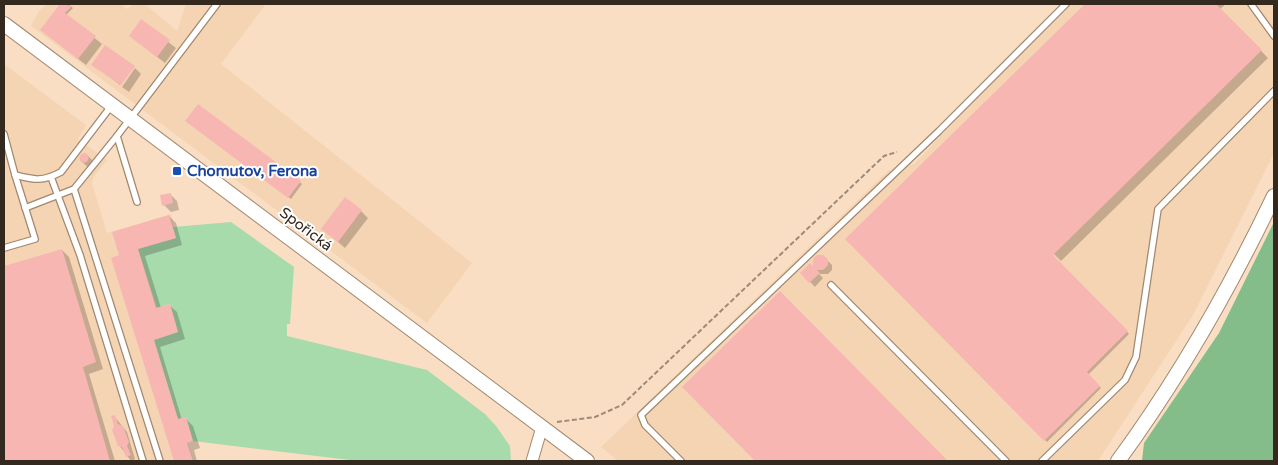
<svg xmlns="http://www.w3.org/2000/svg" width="1278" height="465" font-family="'Varela Round',sans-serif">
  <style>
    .built { fill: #f5d4b3 }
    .green { fill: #a8dbac }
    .forest { fill: #84bd89 }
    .shadow { fill: #0003 }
    .building { fill: #f7b6b2 }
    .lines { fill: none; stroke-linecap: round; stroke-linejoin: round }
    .service-casing { stroke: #a1886f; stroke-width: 8 }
    .minor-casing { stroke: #a1886f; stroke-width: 13 }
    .tertiary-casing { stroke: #a1886f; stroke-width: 16 }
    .path { stroke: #9d8a77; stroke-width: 2; stroke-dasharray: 5 2.5; stroke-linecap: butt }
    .service { stroke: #fff; stroke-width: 5.5 }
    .minor { stroke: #fff; stroke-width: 11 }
    .tertiary { stroke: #fff; stroke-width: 14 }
    .transit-dot { fill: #1a4fb4; stroke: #fff; stroke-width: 2 }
    .labels { text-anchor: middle; stroke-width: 4; stroke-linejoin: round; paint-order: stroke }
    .transit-label { font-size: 15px; font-weight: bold; fill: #164399; stroke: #fff; text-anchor: start }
    .street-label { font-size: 15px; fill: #33291e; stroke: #fff }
  </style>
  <rect width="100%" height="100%" fill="#f9dec3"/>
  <g class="built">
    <polygon points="46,4 121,4 127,9 134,4 145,4 177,31 186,4 266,4 221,64 472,263 427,323 31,26 39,11"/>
    <polygon points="1066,4 1274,4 1274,153 1193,315 1098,461 618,461 601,447 888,171 914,164"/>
    <polygon points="4,64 86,125 78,139 107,160 94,176 92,183 107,233 171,214 176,238 139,249 157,308 170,305 178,332 154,340 194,441 188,443 194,461 4,461"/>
  </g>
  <polygon class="green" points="231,222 294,267 290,324 287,324 287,336 427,370 485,414 496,426 510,446 511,461 358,461 193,441 186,417 178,419 154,340 178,332 170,304 157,308 138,249 176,238 173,227"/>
  <polygon class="forest" points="1274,222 1274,461 1142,461 1144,443 1219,333"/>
  <g class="shadow">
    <polygon points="61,4 68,4 73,8 66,15 102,44 86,65 41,30"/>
    <polygon points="1086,4 1226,4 1220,9 1268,58 1061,261 1054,254 1053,256 1129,334 1088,375 1101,388 1047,442 847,239"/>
    <polygon points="141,21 176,48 165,63 130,36"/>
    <polygon points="93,64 133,66 120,85"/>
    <polygon points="135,68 141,74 129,92 122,87"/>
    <polygon points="198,106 302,184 291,199 187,121"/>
    <polygon points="85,153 95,163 91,170 80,160"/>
    <polygon points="170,194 177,201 179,210 171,212 164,205"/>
    <polygon points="361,211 368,218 345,248 323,229"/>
    <polygon points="169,216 176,223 182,245 145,256 161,308 169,305 177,312 185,339 160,347 182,420 186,419 193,426 200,448 194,450 197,461 175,461 113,258 121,256"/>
    <polygon points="62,250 69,257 103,369 89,374 115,461 4,461 4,267"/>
    <polygon points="823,256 832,265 832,270 828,274 819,274 823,278 815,287 802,273 814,269"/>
    <polygon points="780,293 946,461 757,461 684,387"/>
    <polygon points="114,416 127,432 135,459 131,461 119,445"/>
  </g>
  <g class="building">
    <polygon points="60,4 72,6 65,13 96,36 78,59 40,30"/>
    <polygon points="1085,4 1216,4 1262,50 1053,255 1128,331 1087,372 1100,386 1044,441 845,239"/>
    <polygon points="141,19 170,40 157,57 129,36"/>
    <polygon points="105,45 135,66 121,85 91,65"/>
    <polygon points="198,104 301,181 288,198 185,121"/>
    <circle cx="84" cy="158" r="4.5"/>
    <polygon points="171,193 173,203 162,206 160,195"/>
    <polygon points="345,197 362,210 338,242 321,229"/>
    <polygon points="169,215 176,238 138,249 156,308 170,304 178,332 154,340 178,419 186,417 193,441 187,443 193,461 174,461 111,258 119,255 112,232"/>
    <polygon points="62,249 96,362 83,367 110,461 4,461 4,266"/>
    <polygon points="817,255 823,255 828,259 828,265 823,270 817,270 820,273 809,283 800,273 810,263 813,266 813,259"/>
    <polygon points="780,291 948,461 755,461 682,387"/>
    <polygon points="115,415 118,424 123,426 129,442 127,446 131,455 126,457 122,447 118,446 112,430 114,426 111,416"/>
  </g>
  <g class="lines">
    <defs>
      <g id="service">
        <polyline points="1251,4 1274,36"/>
        <path d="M 4,134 L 15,175 C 35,180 42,182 61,172 L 112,105"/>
        <polyline points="51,177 80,255 143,461"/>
        <polyline points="74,189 160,461"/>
        <polyline points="137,202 117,136 217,4"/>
        <polyline points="25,208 74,189 117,136"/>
        <polyline points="4,248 35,239 15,175"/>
        <polyline points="831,285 1006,461"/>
        <polyline points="681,461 645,425 641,415 939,131 1066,4"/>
        <polyline points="1042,461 1125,380 1136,357 1158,209 1274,91"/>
      </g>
      <polyline id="minor" points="532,461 542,427"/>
      <g id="tertiary">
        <polyline points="4,24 587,461"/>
        <path d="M 1118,461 C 1178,379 1230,288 1274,196"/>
      </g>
    </defs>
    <use href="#service" class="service-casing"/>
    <use href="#minor" class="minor-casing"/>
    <use href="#tertiary" class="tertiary-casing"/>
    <polyline class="path" points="557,422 595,417 622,405 884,156 897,152"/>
    <use href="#service" class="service"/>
    <use href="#minor" class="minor"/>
    <use href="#tertiary" class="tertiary"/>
  </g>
  <rect class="transit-dot" x="172" y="166" width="10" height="10" rx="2.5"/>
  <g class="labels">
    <g class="transit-label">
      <text x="187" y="176">Chomutov, Ferona</text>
    </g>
    <g class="street-label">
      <text transform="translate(306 229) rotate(37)" y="5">Spořická</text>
    </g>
  </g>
  <rect width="1278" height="465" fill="none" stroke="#33291e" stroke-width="10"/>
</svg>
